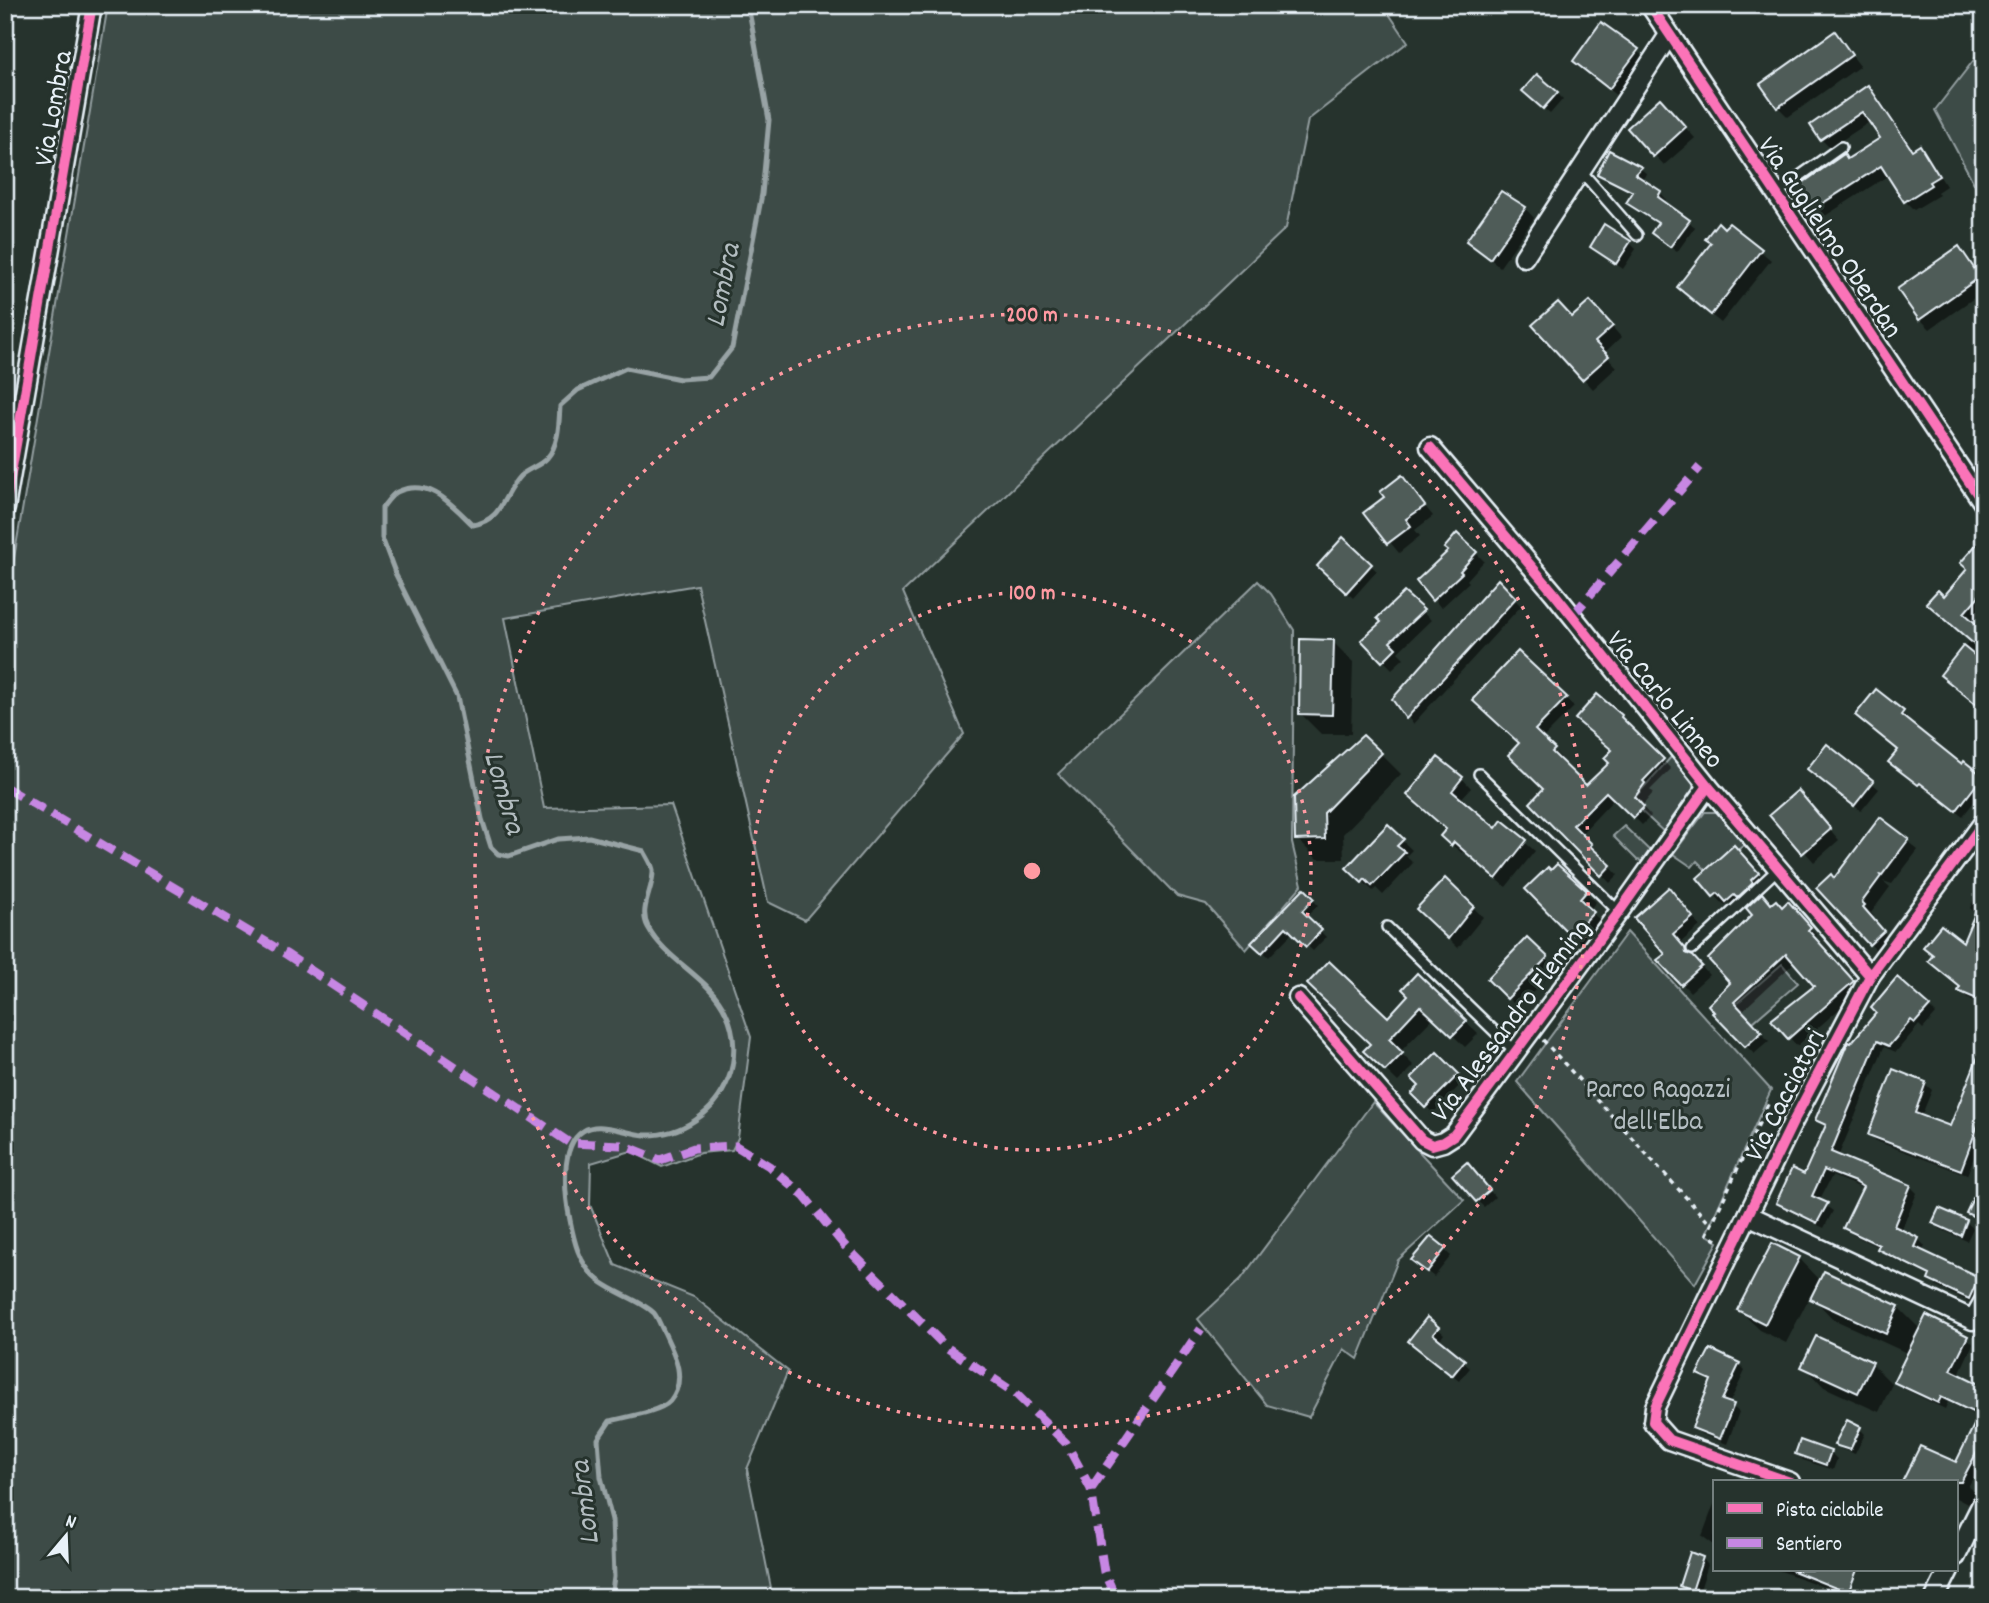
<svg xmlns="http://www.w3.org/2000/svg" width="1989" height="1603" font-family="Dekko,sans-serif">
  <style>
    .green { fill: #3e4b47; stroke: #939ea0; stroke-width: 2 }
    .shadow { fill: #0007; fill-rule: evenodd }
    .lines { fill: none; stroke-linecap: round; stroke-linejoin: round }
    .stream { stroke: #98a3a5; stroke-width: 5 }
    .building { fill: #505c59; stroke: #e8f1f8; stroke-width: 2 }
    .lane-casing { stroke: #e8f1f8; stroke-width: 14 }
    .street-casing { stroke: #e8f1f8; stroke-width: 23 }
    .path { stroke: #e8f1f8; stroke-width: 3.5; stroke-dasharray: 5 5; stroke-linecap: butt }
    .lane { stroke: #26332d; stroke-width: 9 }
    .street { stroke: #26332d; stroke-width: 18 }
    .quiet { stroke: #c787e3; stroke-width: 9; stroke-dasharray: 18 9; stroke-linecap: butt }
    .cycleway-casing { stroke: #26332d; stroke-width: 15 }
    .cycleway { stroke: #fb73b8; stroke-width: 10 }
    .ring { fill: none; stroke: #ff9aa2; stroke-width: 3.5; stroke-dasharray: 3.5 7 }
    .labels { text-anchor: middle; stroke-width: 6; stroke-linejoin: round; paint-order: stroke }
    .street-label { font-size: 28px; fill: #e8f1f8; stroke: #26332d }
    .park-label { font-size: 28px; fill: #b5bfc3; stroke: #26332d }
    .water-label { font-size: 30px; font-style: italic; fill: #b3bdc0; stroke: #26332d }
    .centre { fill: #ff9aa2; stroke: #26332d; stroke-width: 3.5 }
    .ring-label { font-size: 21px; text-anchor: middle; font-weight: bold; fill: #ff9aa2; stroke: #26332d; stroke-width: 6; stroke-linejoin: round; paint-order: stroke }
  </style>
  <rect width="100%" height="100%" fill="#26332d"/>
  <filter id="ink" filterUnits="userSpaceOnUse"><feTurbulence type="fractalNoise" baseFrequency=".0143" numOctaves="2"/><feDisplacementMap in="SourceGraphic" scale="14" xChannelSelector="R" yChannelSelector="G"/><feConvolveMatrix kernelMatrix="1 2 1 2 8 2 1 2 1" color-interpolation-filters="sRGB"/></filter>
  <g filter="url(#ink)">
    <g class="green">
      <polygon points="108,5 1383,5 1408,42 1308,120 1286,228 903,592 964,734 805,920 768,902 697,585 505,618 544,808 671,805 751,1037 738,1138 732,1150 700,1153 662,1167 631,1151 591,1163 590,1205 615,1265 694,1297 788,1371 747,1469 773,1598 5,1598 5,611"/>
      <polygon points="1984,47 1984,189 1977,189 1935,110"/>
      <polygon points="1258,581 1271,594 1294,630 1292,843 1302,885 1246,950 1206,904 1177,896 1058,774"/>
      <polygon points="1672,756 1693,778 1693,799 1666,834 1640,810 1635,797"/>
      <polygon points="1705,812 1718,812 1744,845 1738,850 1734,845 1706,870 1697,861 1692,867 1673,854"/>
      <polygon points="1624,826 1651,852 1642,861 1637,860 1613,836"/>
      <polygon points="1627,932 1771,1090 1706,1234 1718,1242 1695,1284 1517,1082"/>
      <polygon points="1782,964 1798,983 1753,1022 1736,1004"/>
      <polygon points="1373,1102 1464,1200 1398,1260 1358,1359 1344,1349 1309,1417 1267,1405 1198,1319 1241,1279"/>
    </g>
    <g class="shadow">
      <polygon points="1601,24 1648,60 1619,98 1575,61"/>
      <polygon points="1835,33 1860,66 1788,117 1778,107"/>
      <polygon points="1868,87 1877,96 1914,151 1919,148 1928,157 1946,186 1937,192 1939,195 1914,210 1905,201 1889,175 1822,218 1813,209 1848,161 1882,138 1871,121 1830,148 1821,139"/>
      <polygon points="1557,93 1563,99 1550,114 1531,97"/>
      <polygon points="1669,110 1695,138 1664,165 1629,128"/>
      <polygon points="1610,152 1641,169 1647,174 1641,180 1660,192 1666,199 1664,203 1695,227 1677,252 1659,239 1659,224 1628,202 1634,194 1606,180 1599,173"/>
      <polygon points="1525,208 1534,218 1500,267 1469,241"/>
      <polygon points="1729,225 1771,260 1721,323 1689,297 1724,230"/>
      <polygon points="1630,243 1636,249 1623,269 1592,247"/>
      <polygon points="1958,249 1984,281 1984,291 1930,329 1920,319"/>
      <polygon points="1600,313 1621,337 1604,353 1617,367 1593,389 1534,325"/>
      <polygon points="1984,329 1984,348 1974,339"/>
      <polygon points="1401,477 1433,516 1415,530 1420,536 1399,553 1366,513 1386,498"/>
      <polygon points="1343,540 1377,571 1353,598 1325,572"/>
      <polygon points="1984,550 1984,708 1983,709 1942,675 1970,640 1944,598"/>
      <polygon points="1476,553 1484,561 1467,580 1469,582 1441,608 1419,581"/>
      <polygon points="1498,582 1521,606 1413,724 1395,700"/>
      <polygon points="1404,595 1431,620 1398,652 1404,658 1392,669 1363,640 1383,622"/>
      <polygon points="1333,642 1353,662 1351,734 1321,734 1300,713"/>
      <polygon points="1518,653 1574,707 1542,739 1562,759 1559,761 1586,788 1612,763 1621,717 1671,769 1650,790 1653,793 1642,806 1651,816 1642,825 1615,798 1580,835 1618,875 1610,883 1532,803 1545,789 1521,744"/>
      <polygon points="1877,691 1909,719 1906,722 1963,766 1965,764 1984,779 1984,789 1963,816 1897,768 1900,751"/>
      <polygon points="1828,746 1879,789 1861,811 1815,775"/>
      <polygon points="1381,754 1401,774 1343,834 1344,859 1317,859 1297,839"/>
      <polygon points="1462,778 1471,788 1460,800 1496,831 1502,823 1535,851 1506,887 1464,850 1462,853 1452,845 1443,836 1448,830 1419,804"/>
      <polygon points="1807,803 1839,840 1814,862 1772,815"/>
      <polygon points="1880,819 1918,850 1892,884 1883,881 1890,887 1871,913 1874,916 1871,918 1893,942 1880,954 1870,944 1834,880"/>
      <polygon points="1388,827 1412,850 1406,856 1413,863 1383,895 1376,888 1373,891 1349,868"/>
      <polygon points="1744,857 1768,884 1759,891 1772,906 1796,912 1817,936 1815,939 1861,990 1797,1046 1774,1020 1817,987 1795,962 1741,1012 1769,1041 1754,1054 1715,1013 1733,983 1755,915 1745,904 1737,910 1729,902 1725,906 1700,879"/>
      <polygon points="1557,866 1596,902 1589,910 1603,923 1582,944 1527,889"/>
      <polygon points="1984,877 1984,1005 1967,998 1960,991 1961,987 1935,956 1963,945 1976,914 1970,908"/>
      <polygon points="1445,880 1483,917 1458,948 1418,909"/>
      <polygon points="1304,891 1318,905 1306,917 1326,937 1313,951 1293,932 1269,957 1254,943"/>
      <polygon points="1677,898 1700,926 1680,943 1709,975 1690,992 1660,960 1667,954"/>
      <polygon points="1527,940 1556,968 1518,1008 1489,979"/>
      <path d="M 1411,995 L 1466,1022 L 1478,1034 L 1465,1047 L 1434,1017 L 1400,1052 L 1414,1066 L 1398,1082 L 1366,1051 L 1388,1019 ZM 1399,1026 L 1402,1028 L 1384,1047 L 1381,1044 Z"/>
      <polygon points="1929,1007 1936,1014 1923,1029 1919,1025 1896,1052 1884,1047 1838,1157 1910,1186 1917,1193 1901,1231 1918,1239 1925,1246 1922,1253 1978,1279 1984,1288 1976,1305 1937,1287 1930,1280 1931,1277 1887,1256 1880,1248 1853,1235 1846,1228 1864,1189 1832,1176 1819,1201 1833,1211 1824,1228 1785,1209 1778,1202 1805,1176 1827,1128 1817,1120 1849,1044"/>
      <polygon points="1983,1048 1984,1131 1967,1175 1876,1141 1870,1134 1925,1084 1932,1090 1921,1117 1951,1128"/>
      <polygon points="1437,1054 1464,1081 1433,1113 1413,1094 1421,1086"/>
      <polygon points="1473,1171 1495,1197 1484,1207 1477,1201"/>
      <polygon points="1940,1210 1966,1222 1973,1228 1967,1241 1940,1229 1934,1222"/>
      <polygon points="1431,1238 1451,1256 1434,1277 1420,1266"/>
      <polygon points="1799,1258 1821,1281 1898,1307 1921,1330 1967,1337 1973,1344 1958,1376 1984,1388 1984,1458 1968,1487 1981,1497 1975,1508 1956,1498 1956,1482 1904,1482 1921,1449 1957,1464 1980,1418 1948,1402 1945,1409 1902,1388 1896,1382 1909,1354 1833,1319 1813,1298 1817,1289 1814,1288 1786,1343 1760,1330 1739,1310"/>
      <polygon points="1427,1319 1444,1334 1439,1341 1470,1368 1459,1381 1416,1347"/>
      <polygon points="1872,1364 1892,1384 1879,1412 1824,1387 1804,1366"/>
      <polygon points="1739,1365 1745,1371 1729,1404 1739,1412 1727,1444 1701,1434 1694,1427 1712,1382 1699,1373"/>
      <polygon points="1860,1429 1865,1434 1855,1454 1841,1449 1836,1444"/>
      <polygon points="1830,1452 1837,1459 1833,1470 1803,1460 1797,1454"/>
      <polygon points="1714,1504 1714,1545 1702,1536"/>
      <polygon points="1702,1558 1708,1565 1698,1596 1687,1592 1681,1586"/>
      <polygon points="1778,1570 1849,1570 1835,1591"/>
      <polygon points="1708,1586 1740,1598 1703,1598"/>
    </g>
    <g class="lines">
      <path class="stream" d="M 611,1598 L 614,1577 L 612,1520 L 601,1477 L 598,1439 L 610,1421 C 625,1417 660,1412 670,1401 C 688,1379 674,1353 664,1332 C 661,1327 658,1318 654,1313 C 640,1299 610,1292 595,1277 C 579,1263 574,1241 570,1220 C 565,1196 559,1146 583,1131 C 600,1120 626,1134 645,1135 C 681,1136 715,1113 728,1080 C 736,1060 736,1033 726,1013 C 710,977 667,962 648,927 C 638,909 654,889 653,870 C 652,864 647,857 644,851 L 589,837 L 558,839 L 509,856 L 498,854 L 491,847 L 482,819 L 457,697 L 396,575 L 382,538 L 382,508 C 386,503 391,495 397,492 C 430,477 452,505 473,525 C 503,520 502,495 520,476 C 527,469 540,466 547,458 C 559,445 559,423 560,406 L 578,390 L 626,368 L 680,379 L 709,377 L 732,348 L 762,194 L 769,120 L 748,5"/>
    </g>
    <g class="building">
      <polygon points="1601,22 1639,49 1609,89 1573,61"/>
      <polygon points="1835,31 1852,55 1777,108 1760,84"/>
      <polygon points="1537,74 1558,92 1543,109 1522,91"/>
      <polygon points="1868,85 1912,150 1920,145 1939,176 1929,182 1931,185 1904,202 1881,166 1812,210 1797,187 1844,154 1847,159 1880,138 1862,112 1820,140 1810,125"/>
      <polygon points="1660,98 1686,127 1653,157 1627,128"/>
      <polygon points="1609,150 1642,167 1635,174 1661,191 1658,197 1690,220 1670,247 1651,233 1658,223 1626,203 1633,192 1597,174"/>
      <polygon points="1501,191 1526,207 1490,259 1466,241"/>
      <polygon points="1718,222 1724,228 1729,223 1762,249 1711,315 1677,287 1711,243 1705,239"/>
      <polygon points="1604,224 1631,241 1616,264 1590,247"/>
      <polygon points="1959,246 1980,277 1919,320 1897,289"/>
      <polygon points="1590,301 1613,326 1595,342 1609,356 1582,380 1532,325 1558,302 1572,317"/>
      <polygon points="1402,475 1425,506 1406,519 1411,526 1387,544 1363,513 1384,497 1380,492"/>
      <polygon points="1457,533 1477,552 1460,571 1462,573 1432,601 1416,581 1448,551 1444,548"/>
      <polygon points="1984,536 1984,590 1964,613 1984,631 1984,635 1975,645 1926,603 1938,590 1944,596 1967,569 1960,563"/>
      <polygon points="1343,537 1372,564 1346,593 1317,566"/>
      <polygon points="1498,579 1516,598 1406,719 1392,699"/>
      <polygon points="1404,592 1424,610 1390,642 1396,648 1382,662 1361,640 1381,622 1377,618"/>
      <polygon points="1300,639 1334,640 1332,715 1299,714"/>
      <polygon points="1963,646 1984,663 1984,694 1976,704 1940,675"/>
      <polygon points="1518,651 1567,697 1535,730 1555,749 1552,752 1586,785 1609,763 1604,758 1612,750 1575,719 1597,694 1622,715 1621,717 1664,759 1643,781 1645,783 1635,797 1644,807 1633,818 1606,792 1573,825 1592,844 1590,846 1611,865 1601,876 1530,803 1543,789 1508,755 1519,743 1472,700"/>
      <polygon points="1876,689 1904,711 1901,715 1962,764 1964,761 1983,776 1956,811 1920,783 1918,785 1888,762 1898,750 1855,715"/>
      <polygon points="1363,735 1382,753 1324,813 1325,839 1295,840 1294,797"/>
      <polygon points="1827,744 1874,781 1854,806 1807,769"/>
      <polygon points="1438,757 1463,777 1452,791 1496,828 1502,820 1527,840 1496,879 1454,842 1451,846 1440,836 1446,829 1407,795"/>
      <polygon points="1798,790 1831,829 1802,854 1769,815"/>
      <polygon points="1880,817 1909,839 1882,875 1879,874 1881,876 1862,902 1865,905 1863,907 1884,931 1869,945 1816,888 1831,874 1834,878"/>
      <polygon points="1388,824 1404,839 1397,846 1405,852 1372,886 1365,879 1362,883 1346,868"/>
      <polygon points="1734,845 1759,873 1751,880 1753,883 1737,898 1734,895 1726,902 1718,893 1713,897 1697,878"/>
      <polygon points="1557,864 1587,891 1580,899 1594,912 1571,936 1525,889 1548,867 1551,870"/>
      <polygon points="1445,878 1474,906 1448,939 1416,909"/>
      <polygon points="1669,887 1693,917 1673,934 1685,948 1686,953 1693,956 1702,966 1681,985 1657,960 1665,954 1634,918"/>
      <polygon points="1304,888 1314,898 1302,911 1322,930 1306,947 1286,927 1262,953 1251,943"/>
      <polygon points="1984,892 1984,1002 1958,991 1960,987 1928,961 1933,955 1923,947 1941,925 1963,942"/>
      <polygon points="1762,893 1771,904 1776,900 1782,907 1788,901 1811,927 1808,930 1854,981 1788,1039 1771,1020 1814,986 1786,954 1734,1002 1762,1032 1745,1047 1712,1013 1714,1012 1708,1005 1730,983 1708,959 1752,915 1746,908"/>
      <polygon points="1527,937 1548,957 1507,999 1487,979"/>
      <polygon points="1329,961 1388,1017 1408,995 1402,989 1417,973 1467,1021 1452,1036 1420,1006 1389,1039 1403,1053 1385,1071 1363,1051 1370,1044 1307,984"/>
      <polygon points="1897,977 1930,1006 1915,1023 1911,1020 1889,1046 1877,1041 1831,1152 1911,1185 1894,1226 1919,1238 1915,1247 1979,1277 1969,1299 1928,1280 1930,1275 1877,1249 1879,1245 1843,1228 1863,1187 1855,1182 1824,1170 1812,1196 1828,1203 1817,1223 1776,1203 1792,1168 1804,1174 1826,1125 1815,1120 1848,1042 1851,1043 1876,1013 1871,1008"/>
      <polygon points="1983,1044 1984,1109 1961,1170 1868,1135 1893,1069 1926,1082 1915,1113 1950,1126"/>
      <polygon points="1437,1052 1459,1074 1425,1108 1411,1094 1419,1086 1411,1078"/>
      <polygon points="1467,1162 1490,1190 1476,1202 1452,1175"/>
      <polygon points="1973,1198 1984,1203 1984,1221 1966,1213"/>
      <polygon points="1939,1208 1967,1220 1961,1236 1932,1223"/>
      <polygon points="1431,1236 1446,1248 1427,1272 1411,1260"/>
      <polygon points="1772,1243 1800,1257 1765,1324 1737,1310"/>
      <polygon points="1824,1271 1899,1306 1886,1334 1810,1299"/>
      <polygon points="1926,1315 1968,1336 1951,1370 1984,1386 1984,1456 1977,1452 1961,1482 1902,1482 1920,1446 1956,1462 1979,1415 1941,1397 1938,1403 1893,1382"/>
      <polygon points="1427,1317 1439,1327 1433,1334 1465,1360 1452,1376 1408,1341"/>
      <polygon points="1816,1336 1873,1362 1858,1393 1801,1367"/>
      <polygon points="1710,1349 1740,1363 1722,1400 1734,1404 1720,1439 1692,1428 1711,1380 1697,1374"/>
      <polygon points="1847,1420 1861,1427 1850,1450 1834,1445"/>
      <polygon points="1800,1440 1831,1451 1826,1465 1795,1454"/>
      <polygon points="1690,1552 1703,1557 1692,1591 1679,1586"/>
      <polygon points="1791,1570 1857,1570 1848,1593"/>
    </g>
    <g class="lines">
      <defs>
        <g id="lane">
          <polyline points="1581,171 1637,235"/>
          <polyline points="1776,193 1841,147"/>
          <polyline points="1479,774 1619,912"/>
          <polyline points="1387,927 1515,1051"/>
          <polyline points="1692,949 1779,868"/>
        </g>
        <g id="street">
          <polyline points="1650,5 1984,504"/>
          <polyline points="1524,257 1669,35"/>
          <polyline points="1430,447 1554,593 1708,786 1870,976"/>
          <polyline points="5,508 92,5"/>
          <polyline points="1298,998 1422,1140 1432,1145 1443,1142 1454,1135 1619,912 1708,786"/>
          <polyline points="1748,1215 1973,1320 1984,1301"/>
          <polyline points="1790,1482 1669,1440 1653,1422 1655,1407 1793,1122 1870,976 1984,822"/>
          <polyline points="1956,1556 1984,1500"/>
          <polyline points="1935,1598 1949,1570"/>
        </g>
      </defs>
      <use href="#lane" class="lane-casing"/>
      <use href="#street" class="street-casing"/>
      <g class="path">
        <polyline points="1543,1040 1711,1225"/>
        <polyline points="1717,1240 1707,1234 1768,1104 1783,1107"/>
      </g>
      <use href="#lane" class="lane"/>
      <use href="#street" class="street"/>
      <g class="quiet">
        <polyline points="1572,616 1700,467"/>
        <polyline points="5,787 286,954 570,1143 623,1145 660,1160 694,1148 736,1146 769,1166 804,1196 844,1245 946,1347 1015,1393 1066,1443 1091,1489 1104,1572 1116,1598"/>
        <polyline points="1091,1489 1201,1329"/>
      </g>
      <defs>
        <g id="cycleway">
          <polyline points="1650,5 1984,504"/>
          <polyline points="1430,447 1554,593 1708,786 1870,976"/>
          <polyline points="5,508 92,5"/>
          <polyline points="1298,998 1422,1140 1432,1145 1443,1142 1454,1135 1619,912 1708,786"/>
          <polyline points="1790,1482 1669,1440 1653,1422 1655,1407 1793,1122 1870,976 1984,822"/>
        </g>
      </defs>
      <use href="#cycleway" class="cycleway-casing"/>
      <use href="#cycleway" class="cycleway"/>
    </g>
  </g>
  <g class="ring">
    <circle cx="1032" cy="871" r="279"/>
    <circle cx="1032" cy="871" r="557"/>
  </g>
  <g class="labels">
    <g class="street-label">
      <text transform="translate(51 108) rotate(-80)" y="10">Via Lombra</text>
      <text transform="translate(1832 236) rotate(56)" y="10">Via Guglielmo Oberdan</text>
      <text transform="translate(1667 698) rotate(51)" y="10">Via Carlo Linneo</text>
      <text transform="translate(1509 1019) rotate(-53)" y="10">Via Alessandro Fleming</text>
      <text transform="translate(1783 1094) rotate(-63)" y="10">Via Cacciatori</text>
    </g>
    <g class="park-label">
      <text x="1658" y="1097">Parco Ragazzi<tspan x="1658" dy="32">dell'Elba</tspan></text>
    </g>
    <g class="water-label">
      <text transform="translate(721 285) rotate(-79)" y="10">Lombra</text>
      <text transform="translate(506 792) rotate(74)" y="10">Lombra</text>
      <text transform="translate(583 1503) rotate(-97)" y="10">Lombra</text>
    </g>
  </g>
  <circle cx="1032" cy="871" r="10" class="centre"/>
  <g class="ring-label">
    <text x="1032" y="321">200 m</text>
    <text x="1032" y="599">100 m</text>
  </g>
  <rect width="1989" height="1603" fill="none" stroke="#26332d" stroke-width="28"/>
  <rect x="14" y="14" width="1961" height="1575" fill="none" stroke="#e8f1f8" stroke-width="2.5" filter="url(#ink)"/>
  <rect x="1713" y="1480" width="245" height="91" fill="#26332d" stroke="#747f7e" stroke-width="2"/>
  <rect x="1727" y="1503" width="35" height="10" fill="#fb73b8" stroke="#747f7e" stroke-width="2"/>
  <text x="1776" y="1516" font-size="21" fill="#e8f1f8">Pista ciclabile</text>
  <rect x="1727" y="1538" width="35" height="10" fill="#c787e3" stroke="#747f7e" stroke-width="2"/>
  <text x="1776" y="1550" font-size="21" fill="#e8f1f8">Sentiero</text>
  <g transform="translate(66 1536) rotate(19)" stroke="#26332d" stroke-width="5" paint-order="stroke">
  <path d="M0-5L12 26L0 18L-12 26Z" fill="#e8f1f8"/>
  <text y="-10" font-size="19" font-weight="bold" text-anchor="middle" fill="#e8f1f8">N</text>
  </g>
</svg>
